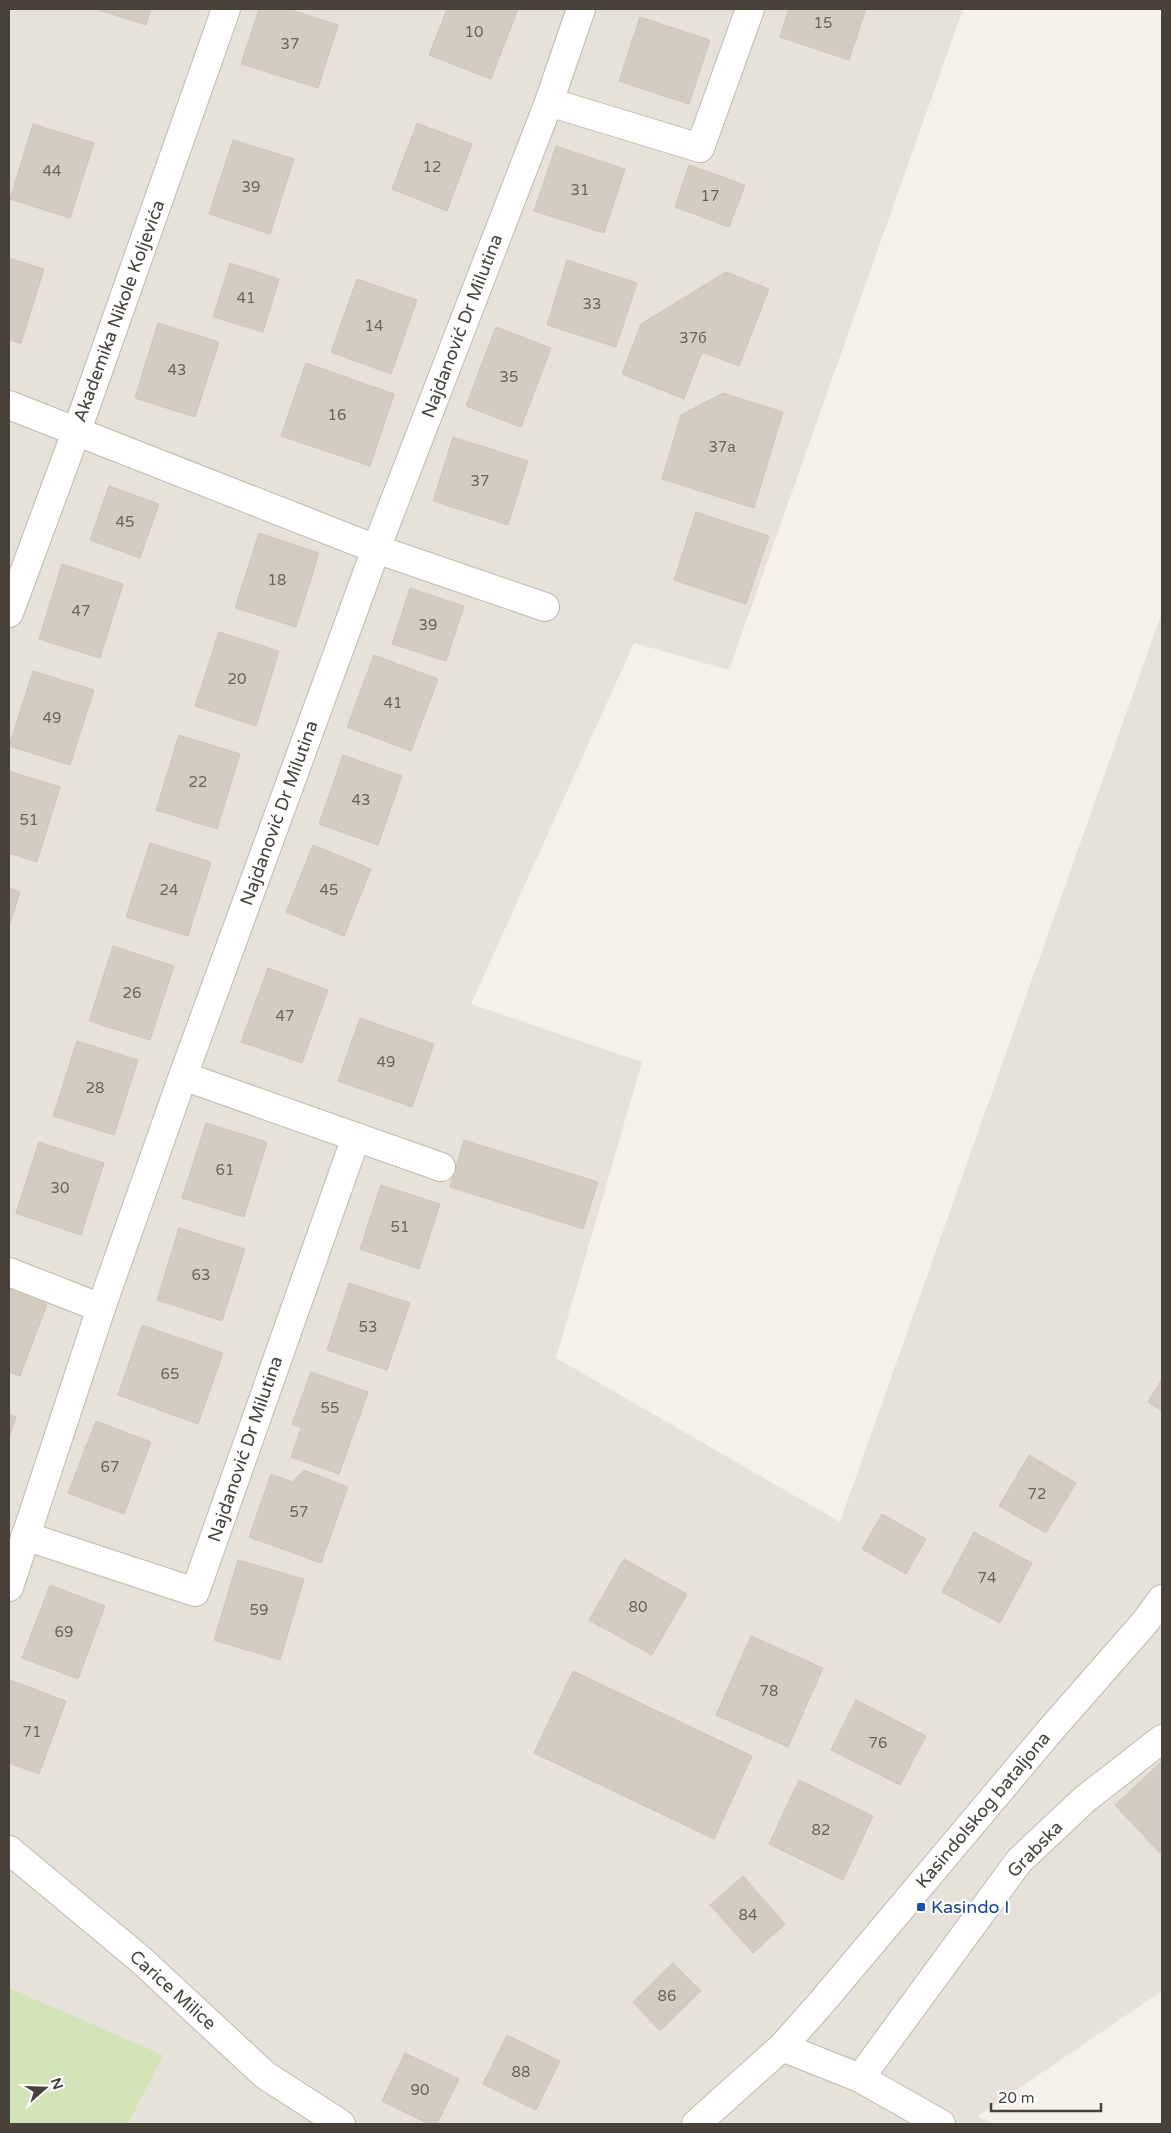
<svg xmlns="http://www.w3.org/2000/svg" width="1171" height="2133" font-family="'Varela Round',sans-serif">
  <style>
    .residential { fill: #e7e2d9 }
    .green { fill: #d2e4b8 }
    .building { fill: #d5ccc1; stroke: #cfc4b5 }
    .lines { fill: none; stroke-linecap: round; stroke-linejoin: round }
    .minor-casing { stroke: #bfb8ae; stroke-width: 30 }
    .minor { stroke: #fff; stroke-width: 28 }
    .transit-dot { fill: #1a4fb4; stroke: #fff; stroke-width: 2 }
    .labels { text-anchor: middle; stroke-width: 4.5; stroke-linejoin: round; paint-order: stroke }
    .number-label { font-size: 15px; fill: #6a645b }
    .street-label { font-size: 18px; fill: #474139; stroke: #fff }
    .transit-label { font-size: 18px; fill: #164399; stroke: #fff; text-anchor: start }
  </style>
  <rect width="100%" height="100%" fill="#f4f1eb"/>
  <polygon class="residential" points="9,9 963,9 729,670 634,643 471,1004 642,1062 556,1358 840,1522 1162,612 1162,1991 978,2116 993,2124 9,2124"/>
  <polygon class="green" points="9,1988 163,2055 128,2124 9,2124"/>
  <g class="building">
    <polygon points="96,9 151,9 146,25"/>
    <polygon points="259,9 289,9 338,25 318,88 241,64"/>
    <polygon points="447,9 518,9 491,79 429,55"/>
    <polygon points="789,9 866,9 849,60 780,37"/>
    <polygon points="640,17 710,40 689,104 619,81"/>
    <polygon points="417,123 472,144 447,211 392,189"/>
    <polygon points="33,124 94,143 70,218 10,199"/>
    <polygon points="233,140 294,159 270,234 209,214"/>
    <polygon points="556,146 625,169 604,233 534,211"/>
    <polygon points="689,165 745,185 729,227 675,207"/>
    <polygon points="9,258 44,269 21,343 9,340"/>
    <polygon points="567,260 637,283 616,347 547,325"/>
    <polygon points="230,263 279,279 263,332 213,317"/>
    <polygon points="726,272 769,289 739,366 702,352 684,399 622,374 641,324"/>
    <polygon points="357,279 417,300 391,374 331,352"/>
    <polygon points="158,323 219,342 195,417 135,398"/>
    <polygon points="496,327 551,348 521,427 466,406"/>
    <polygon points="306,363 394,394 370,466 281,436"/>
    <polygon points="723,393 783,412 754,508 662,479 681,415"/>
    <polygon points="453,437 528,461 508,525 433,501"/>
    <polygon points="109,486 159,504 140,558 90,540"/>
    <polygon points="696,512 769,536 746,604 674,580"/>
    <polygon points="259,533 319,553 296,627 235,608"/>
    <polygon points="62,564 123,584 100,658 39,639"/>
    <polygon points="410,588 464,606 446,661 392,644"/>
    <polygon points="219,632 279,651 256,726 195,706"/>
    <polygon points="374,655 438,679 411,751 347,727"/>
    <polygon points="33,671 94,690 70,765 9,746"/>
    <polygon points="179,735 240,754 217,829 156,810"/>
    <polygon points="343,755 402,776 378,845 319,824"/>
    <polygon points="9,771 60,787 37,862 9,853"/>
    <polygon points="150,843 211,862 188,936 126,917"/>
    <polygon points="313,845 371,869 344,936 286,912"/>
    <polygon points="9,888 20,892 9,927"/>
    <polygon points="113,946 174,966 150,1040 89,1021"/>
    <polygon points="268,968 328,990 302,1063 241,1042"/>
    <polygon points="360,1018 434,1044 412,1107 338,1081"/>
    <polygon points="77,1041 138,1060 114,1135 53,1116"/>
    <polygon points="206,1123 267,1142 244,1217 182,1198"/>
    <polygon points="464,1140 598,1182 583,1229 450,1187"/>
    <polygon points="39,1142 104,1163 81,1235 16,1213"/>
    <polygon points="381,1185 440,1204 419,1269 360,1249"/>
    <polygon points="179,1228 245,1249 222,1321 157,1300"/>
    <polygon points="349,1283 410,1303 387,1370 327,1350"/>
    <polygon points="9,1289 47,1304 20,1376 9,1372"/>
    <polygon points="142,1325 223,1353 198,1424 118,1395"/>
    <polygon points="311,1372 368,1392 339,1474 291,1457 301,1428 292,1424"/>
    <polygon points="1162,1379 1162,1411 1148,1402"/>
    <polygon points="9,1414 16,1417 9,1437"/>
    <polygon points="96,1421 151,1442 124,1514 68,1493"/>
    <polygon points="1029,1455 1076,1483 1046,1533 999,1506"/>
    <polygon points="304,1470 348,1487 321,1563 249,1537 271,1474 292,1482"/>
    <polygon points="882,1514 926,1539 906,1574 862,1549"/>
    <polygon points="974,1532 1032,1563 1000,1623 942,1592"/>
    <polygon points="624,1559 687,1594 652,1655 589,1620"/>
    <polygon points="238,1560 304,1579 280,1660 214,1640"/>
    <polygon points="50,1585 105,1606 78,1679 22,1658"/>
    <polygon points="751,1636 823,1668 788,1747 716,1715"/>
    <polygon points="573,1671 752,1756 714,1839 534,1753"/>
    <polygon points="10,1680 66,1701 39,1774 9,1763 9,1685"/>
    <polygon points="856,1700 926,1736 900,1785 831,1750"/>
    <polygon points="1162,1761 1162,1850 1160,1853 1115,1805"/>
    <polygon points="799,1780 873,1816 843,1880 769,1844"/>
    <polygon points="743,1876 785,1924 753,1953 710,1905"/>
    <polygon points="673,1963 701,1991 660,2031 633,2002"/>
    <polygon points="507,2035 560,2061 536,2110 483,2084"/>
    <polygon points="405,2053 459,2079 437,2124 429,2124 382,2101"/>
  </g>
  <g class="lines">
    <defs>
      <g id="minor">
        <polyline points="549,102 700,148 750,9"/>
        <polyline points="9,405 376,549 545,607"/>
        <polyline points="9,613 85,408 226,9"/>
        <polyline points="183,1076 441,1167"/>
        <polyline points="9,1272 101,1308"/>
        <polyline points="25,1536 195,1592 356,1137"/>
        <polyline points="9,1587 101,1308 183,1076 376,549 549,102 581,9"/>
        <polyline points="9,1850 140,1959 265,2075 341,2124"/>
        <polyline points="782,2047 860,2078 941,2124"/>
        <polyline points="860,2078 1019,1861 1085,1799 1162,1739"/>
        <polyline points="696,2124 782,2047 822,2002 1048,1733 1146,1621 1162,1599"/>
      </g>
    </defs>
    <use href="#minor" class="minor-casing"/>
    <use href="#minor" class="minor"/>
  </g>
  <rect class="transit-dot" x="916" y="1902" width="10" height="10" rx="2.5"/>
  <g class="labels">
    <g class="number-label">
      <text x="823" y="28">15</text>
      <text x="474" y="37">10</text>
      <text x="290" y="49">37</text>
      <text x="432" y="172">12</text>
      <text x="52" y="176">44</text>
      <text x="251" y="192">39</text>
      <text x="580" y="195">31</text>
      <text x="710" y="201">17</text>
      <text x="246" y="303">41</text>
      <text x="592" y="309">33</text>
      <text x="374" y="331">14</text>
      <text x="693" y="343">37б</text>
      <text x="177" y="375">43</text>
      <text x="509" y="382">35</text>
      <text x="337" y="420">16</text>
      <text x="722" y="452">37а</text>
      <text x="480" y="486">37</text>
      <text x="125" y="527">45</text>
      <text x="277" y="585">18</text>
      <text x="81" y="616">47</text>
      <text x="428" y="630">39</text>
      <text x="237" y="684">20</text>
      <text x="393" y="708">41</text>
      <text x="52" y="723">49</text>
      <text x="198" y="787">22</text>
      <text x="361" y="805">43</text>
      <text x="29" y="825">51</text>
      <text x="169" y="895">24</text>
      <text x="329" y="895">45</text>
      <text x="132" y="998">26</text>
      <text x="285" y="1021">47</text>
      <text x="386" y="1067">49</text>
      <text x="95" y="1093">28</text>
      <text x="225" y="1175">61</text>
      <text x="60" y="1193">30</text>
      <text x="400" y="1232">51</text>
      <text x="201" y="1280">63</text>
      <text x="368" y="1332">53</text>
      <text x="170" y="1379">65</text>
      <text x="330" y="1413">55</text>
      <text x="110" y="1472">67</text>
      <text x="1037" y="1499">72</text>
      <text x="299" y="1517">57</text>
      <text x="987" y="1583">74</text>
      <text x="638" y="1612">80</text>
      <text x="259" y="1615">59</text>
      <text x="64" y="1637">69</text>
      <text x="769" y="1696">78</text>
      <text x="32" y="1737">71</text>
      <text x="878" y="1748">76</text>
      <text x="821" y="1835">82</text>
      <text x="748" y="1920">84</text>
      <text x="667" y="2001">86</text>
      <text x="521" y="2077">88</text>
      <text x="420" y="2095">90</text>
    </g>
    <g class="street-label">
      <text transform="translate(119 311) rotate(-70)" y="6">Akademika Nikole Koljevića</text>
      <text transform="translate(462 326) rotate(-69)" y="6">Najdanović Dr Milutina</text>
      <text transform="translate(279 813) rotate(-70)" y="6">Najdanović Dr Milutina</text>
      <text transform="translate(245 1449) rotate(-71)" y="6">Najdanović Dr Milutina</text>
      <text transform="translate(983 1810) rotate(-50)" y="6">Kasindolskog bataljona</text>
      <text transform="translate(1035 1849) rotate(-46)" y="6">Grabska</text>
      <text transform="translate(173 1990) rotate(42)" y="6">Carice Milice</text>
    </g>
    <g class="transit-label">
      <text x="931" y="1913">Kasindo I</text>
    </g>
  </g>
  <rect width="1171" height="2133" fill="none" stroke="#474139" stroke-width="20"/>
  <g transform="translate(45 2088) rotate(70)" stroke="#ffffff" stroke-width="4" paint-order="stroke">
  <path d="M0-4L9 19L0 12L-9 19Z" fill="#474139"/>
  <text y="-8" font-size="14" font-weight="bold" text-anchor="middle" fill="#474139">N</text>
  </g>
  <path d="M991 2103v8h110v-8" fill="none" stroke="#474139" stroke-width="2.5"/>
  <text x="998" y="2103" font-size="15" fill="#474139" stroke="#ffffff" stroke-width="4" paint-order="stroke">20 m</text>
</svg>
